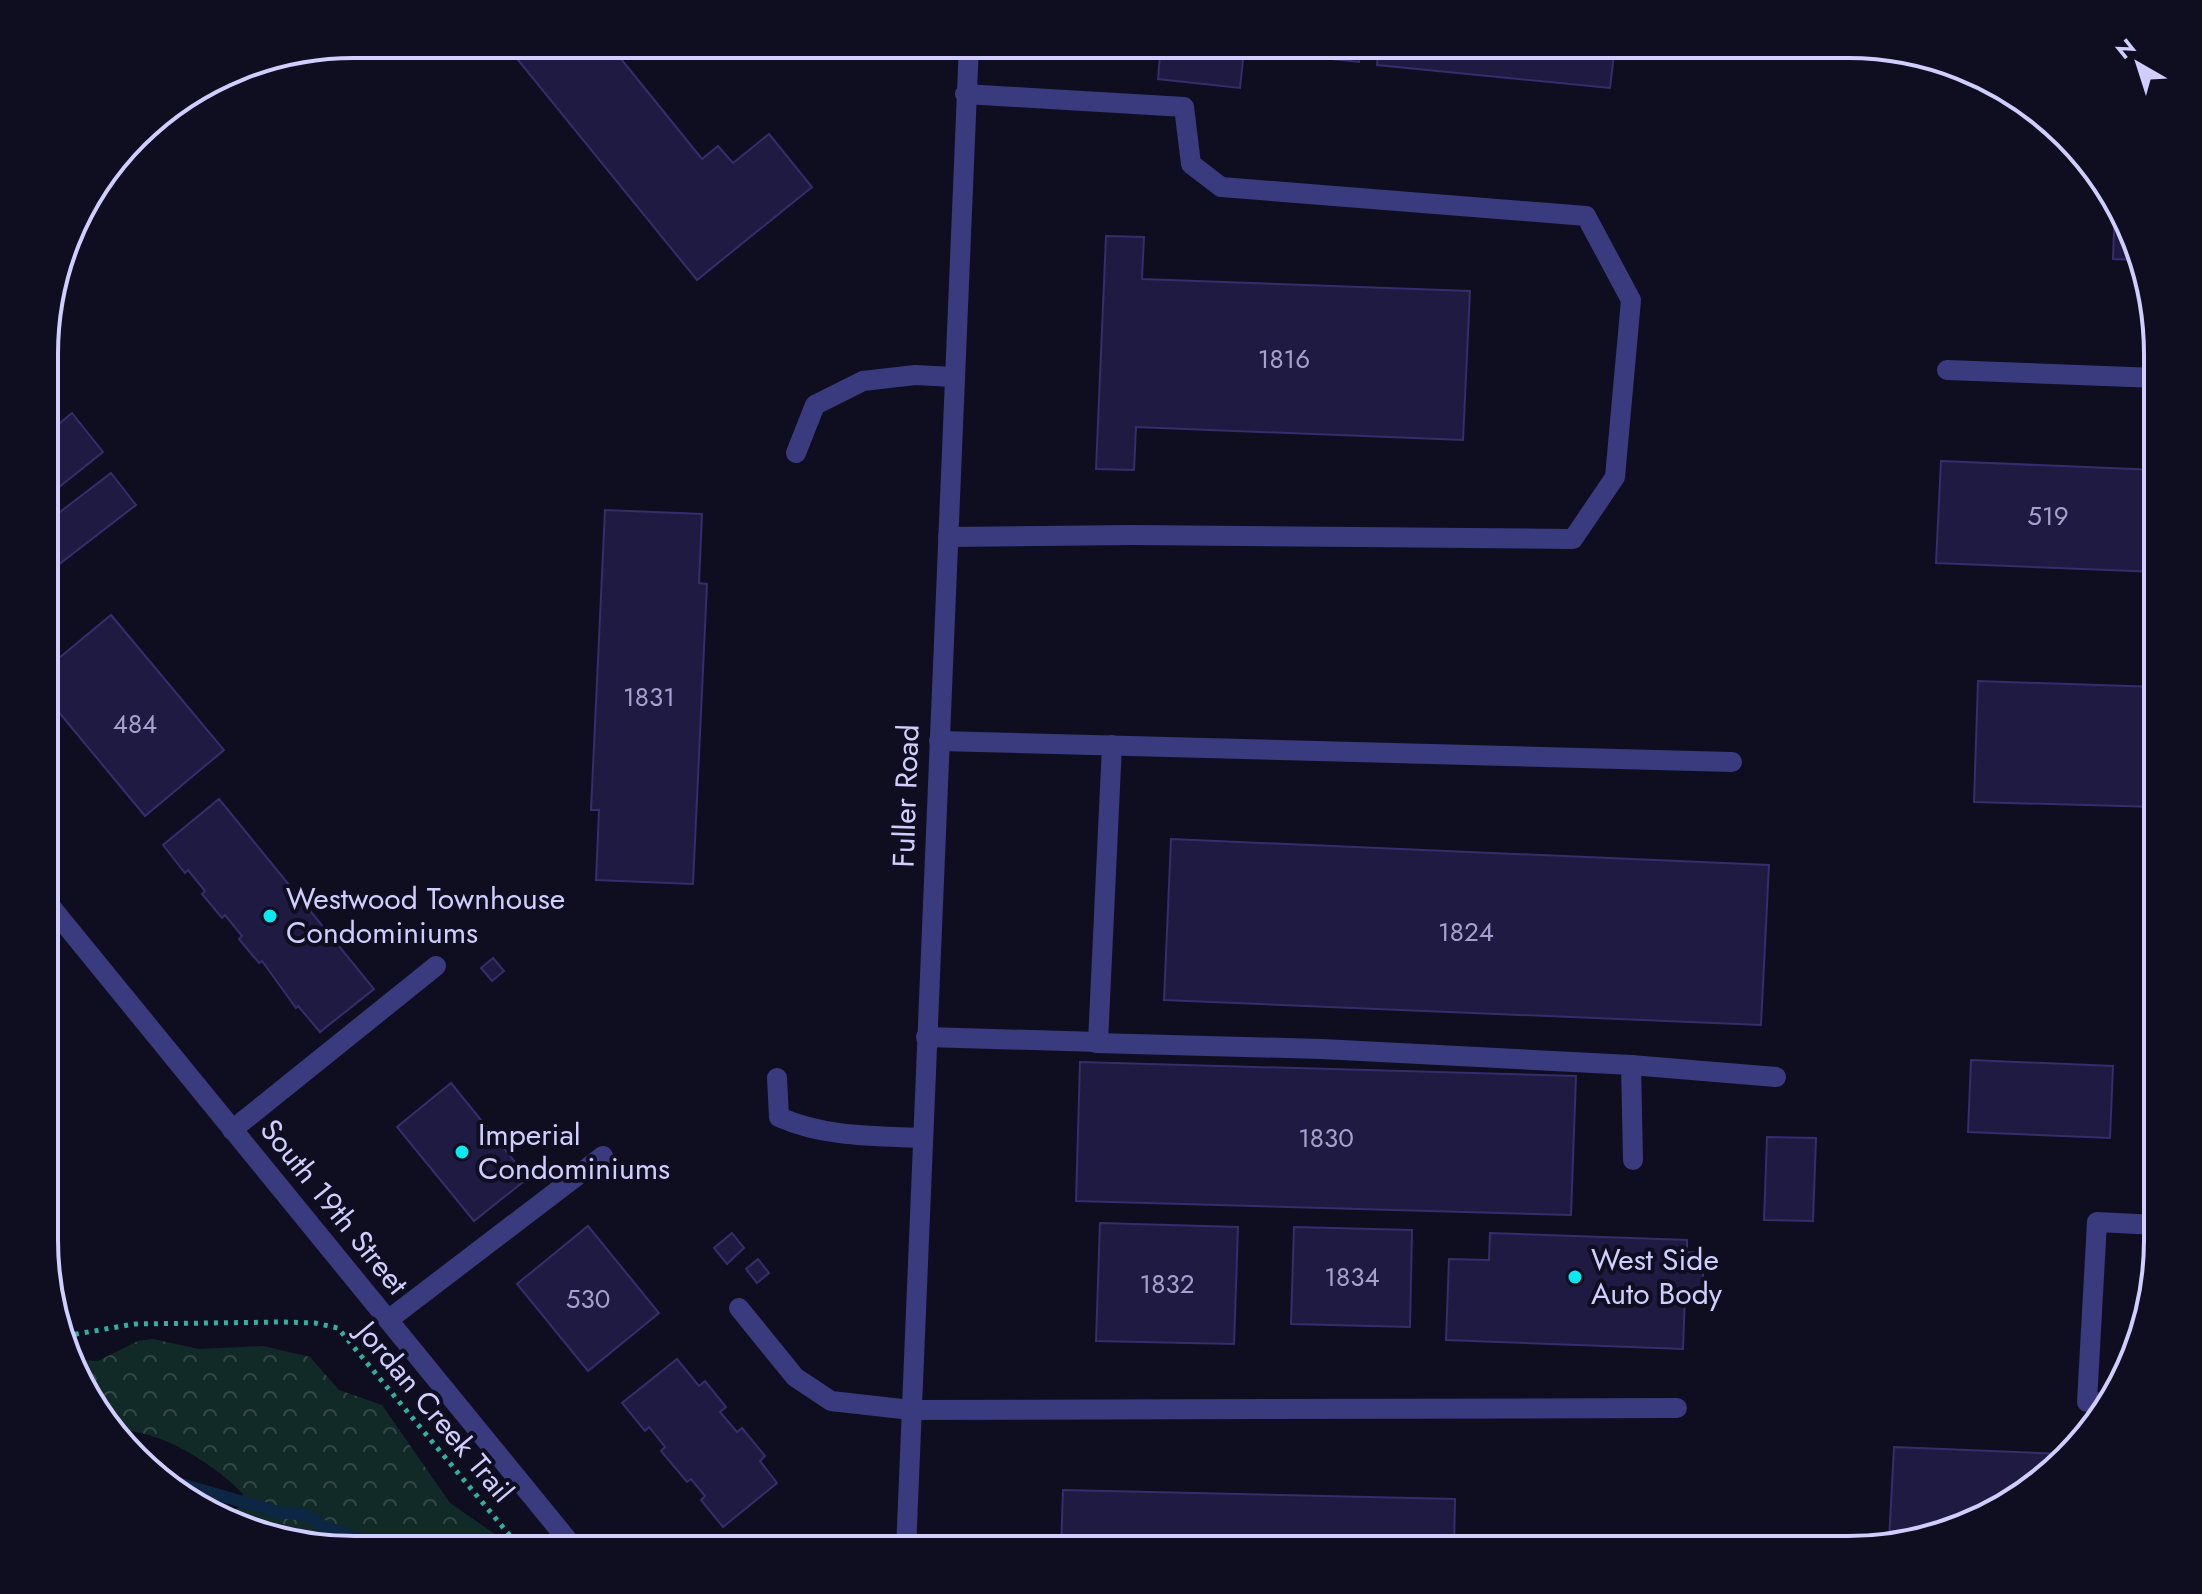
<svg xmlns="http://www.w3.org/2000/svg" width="2202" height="1594" font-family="Jost,sans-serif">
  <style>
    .forest { fill: url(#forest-crowns) }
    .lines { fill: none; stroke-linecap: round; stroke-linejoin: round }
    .stream { stroke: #0d2644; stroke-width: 12 }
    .building { fill: #1f1a41; stroke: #352d6c; stroke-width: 2 }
    .path { stroke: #31af9f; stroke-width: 5; stroke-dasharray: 4 6; stroke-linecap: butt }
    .minor { stroke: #393b7e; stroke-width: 20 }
    .poi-dot { fill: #06e9f1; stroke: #0f0d20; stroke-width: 3 }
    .labels { text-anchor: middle; stroke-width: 8; stroke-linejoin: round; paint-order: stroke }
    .number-label { font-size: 26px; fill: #a4a1cf }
    .street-label { font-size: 30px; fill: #d0cefe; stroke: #0f0d20 }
    .poi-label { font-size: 30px; fill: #d0cefe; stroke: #0f0d20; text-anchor: start }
    .rim { fill: none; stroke: #d0cefe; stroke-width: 4 }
  </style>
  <defs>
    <pattern id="forest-crowns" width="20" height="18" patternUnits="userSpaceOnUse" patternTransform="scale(2)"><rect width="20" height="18" fill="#112a27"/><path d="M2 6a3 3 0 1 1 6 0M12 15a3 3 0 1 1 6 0" fill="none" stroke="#334847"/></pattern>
  </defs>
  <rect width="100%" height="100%" fill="#0f0d20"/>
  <path class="forest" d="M 153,1339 L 199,1349 L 263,1346 L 310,1357 L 339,1390 L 382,1405 L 450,1503 L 499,1537 L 508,1549 L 334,1549 L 254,1533 L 217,1513 L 238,1508 L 243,1494 C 220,1468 154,1425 118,1432 L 85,1395 L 73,1360 L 98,1361 L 138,1341 Z"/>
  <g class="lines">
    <polyline class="stream" points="157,1477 278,1512 305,1515 327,1528 361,1540 373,1549"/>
  </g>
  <g class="building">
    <polygon points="505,44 609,44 702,159 718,146 733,163 769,134 812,187 697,280"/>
    <polygon points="1161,44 1361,44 1359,62 1244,50 1240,88 1158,79"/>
    <polygon points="1379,44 1615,45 1610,88 1377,65"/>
    <polygon points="2115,203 2126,216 2137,260 2113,259"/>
    <polygon points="1106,236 1144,237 1142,279 1470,291 1463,440 1136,427 1134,470 1096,469"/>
    <polygon points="72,413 103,452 59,487 47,471 47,434"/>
    <polygon points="1941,461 2157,470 2157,572 1936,563"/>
    <polygon points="111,473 136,505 58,565 47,551 47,522"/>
    <polygon points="605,510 702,514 699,583 707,584 693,884 596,880 599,810 591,810"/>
    <polygon points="111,615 224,750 145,816 47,698 47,668"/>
    <polygon points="1978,681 2157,687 2157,807 1974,802"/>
    <polygon points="219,799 374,989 320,1032 298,1006 296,1008 262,961 259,963 239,939 242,936 225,915 222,918 202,894 205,891 188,870 185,873 163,845"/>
    <polygon points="1171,839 1769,865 1761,1025 1164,1000"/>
    <polygon points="493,958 504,971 492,981 481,968"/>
    <polygon points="1971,1060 2113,1066 2110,1138 1968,1132"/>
    <polygon points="1080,1062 1576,1076 1571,1215 1076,1201"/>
    <polygon points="451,1083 528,1178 474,1221 397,1127"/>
    <polygon points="1767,1137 1816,1138 1813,1221 1764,1220"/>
    <polygon points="1100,1223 1238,1227 1234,1344 1096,1341"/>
    <polygon points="588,1226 659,1313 588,1371 517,1284"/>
    <polygon points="1294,1227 1412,1230 1410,1327 1291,1324"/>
    <polygon points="732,1233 744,1248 727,1264 714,1248"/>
    <polygon points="1490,1233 1687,1240 1687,1252 1704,1253 1702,1295 1685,1294 1683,1349 1446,1340 1449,1259 1489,1260"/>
    <polygon points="758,1259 769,1273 757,1283 746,1269"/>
    <polygon points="677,1359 699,1386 705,1381 726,1407 720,1412 737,1432 742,1428 765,1456 760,1461 777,1483 723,1527 701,1500 705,1496 691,1479 687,1482 661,1451 665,1447 649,1427 645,1431 622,1403"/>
    <polygon points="1894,1447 2064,1454 1986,1518 1889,1541"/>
    <polygon points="1063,1490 1455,1499 1454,1550 1061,1550"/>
  </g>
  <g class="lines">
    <polyline class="path" points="65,1336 134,1324 282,1322 315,1323 338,1328 521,1549"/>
    <g class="minor">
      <polyline points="1947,370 2157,378"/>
      <polyline points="796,453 815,405 863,381 915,375 954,377"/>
      <polyline points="948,537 1133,535 1573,539 1615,477 1631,300 1586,216 1221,187 1191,164 1184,107 965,94"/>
      <polyline points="939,741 1732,762"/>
      <polyline points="47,902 575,1549"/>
      <polyline points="926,1037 1098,1042 1112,745"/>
      <polyline points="1096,1043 1322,1049 1631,1065 1633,1160"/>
      <polyline points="1631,1065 1776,1077"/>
      <path d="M 777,1078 L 779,1117 C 824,1137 873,1136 921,1138"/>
      <polyline points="232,1130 436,966"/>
      <polyline points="739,1308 795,1377 831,1401 911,1410 1677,1408"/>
      <polyline points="388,1320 603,1156"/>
      <polyline points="2108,1403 2087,1402 2097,1222 2157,1225"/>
      <polyline points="906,1550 969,44"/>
    </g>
  </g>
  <g class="poi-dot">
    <circle cx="270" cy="916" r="8"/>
    <circle cx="462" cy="1152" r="8"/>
    <circle cx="1575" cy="1277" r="8"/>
  </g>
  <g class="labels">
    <g class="number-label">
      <text x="1284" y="368">1816</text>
      <text x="2048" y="525">519</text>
      <text x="649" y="706">1831</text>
      <text x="135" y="733">484</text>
      <text x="1466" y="941">1824</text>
      <text x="1326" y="1147">1830</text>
      <text x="1352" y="1286">1834</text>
      <text x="1167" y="1293">1832</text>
      <text x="588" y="1308">530</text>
    </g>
    <g class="street-label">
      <text transform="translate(906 796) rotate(-88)" y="10">Fuller Road</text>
      <text transform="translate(334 1207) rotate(51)" y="10">South 19th Street</text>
      <text transform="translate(435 1412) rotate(50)" y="10">Jordan Creek Trail</text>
    </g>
    <g class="poi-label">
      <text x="286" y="909">Westwood Townhouse<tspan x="286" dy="34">Condominiums</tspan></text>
      <text x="478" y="1145">Imperial<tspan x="478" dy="34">Condominiums</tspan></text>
      <text x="1591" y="1270">West Side<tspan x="1591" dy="34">Auto Body</tspan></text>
    </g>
  </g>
  <path d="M0 0H2202V1594H0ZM354 58H1848A296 296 0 0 1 2144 354V1240A296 296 0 0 1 1848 1536H354A296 296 0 0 1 58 1240V354A296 296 0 0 1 354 58Z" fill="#0f0d20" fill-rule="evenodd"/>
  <path class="rim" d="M354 58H1848A296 296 0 0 1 2144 354V1240A296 296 0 0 1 1848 1536H354A296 296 0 0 1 58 1240V354A296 296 0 0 1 354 58Z"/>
  <g transform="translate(2138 64) rotate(321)" stroke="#0f0d20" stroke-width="6" paint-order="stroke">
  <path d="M0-6L14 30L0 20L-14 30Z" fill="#d0cefe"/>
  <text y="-12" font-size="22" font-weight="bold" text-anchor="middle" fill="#d0cefe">N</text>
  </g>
</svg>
